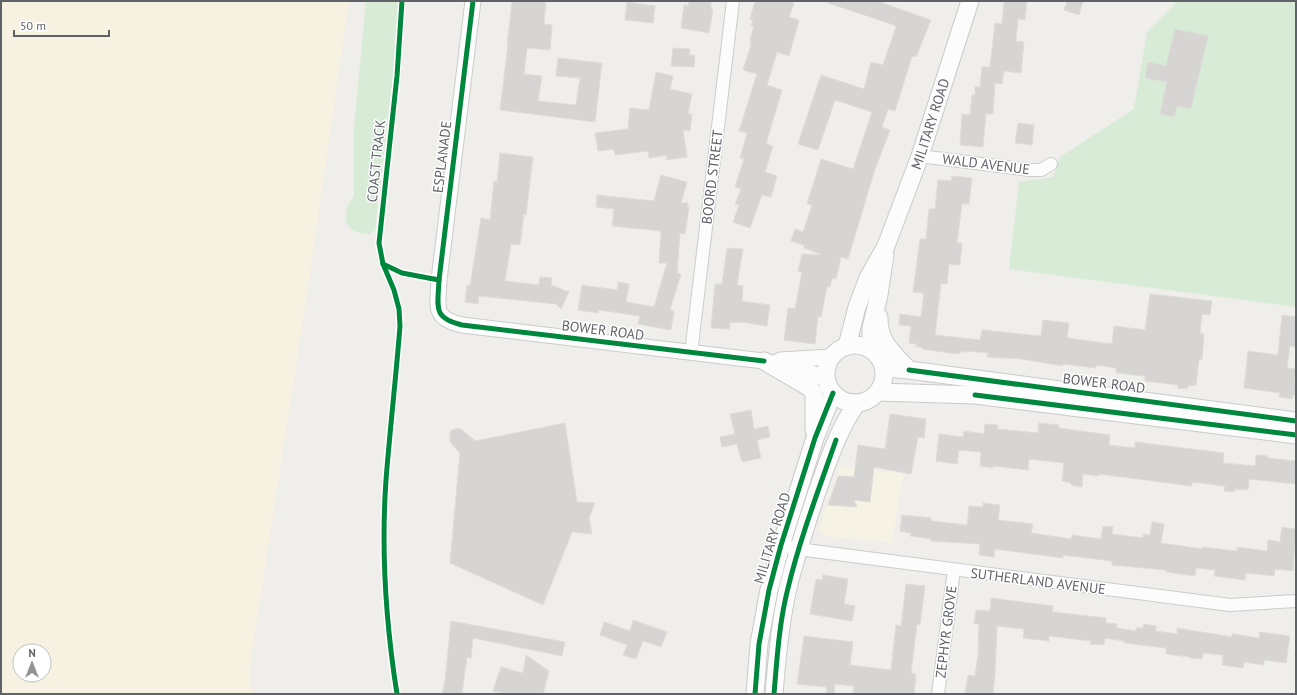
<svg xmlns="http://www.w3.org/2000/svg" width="1297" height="695" font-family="'PT Sans',sans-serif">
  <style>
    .commercial { fill: #f7f3e4 }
    .green { fill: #d8ebd6 }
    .sand { fill: #f6f1e1; fill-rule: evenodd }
    .building { fill: #d6d5d3; stroke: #deddd9 }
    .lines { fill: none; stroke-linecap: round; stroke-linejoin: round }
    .minor-casing { stroke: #cbcccc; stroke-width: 14 }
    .tertiary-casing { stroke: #cbcccc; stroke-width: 17 }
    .secondary-casing { stroke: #cacacb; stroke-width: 19 }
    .minor { stroke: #fdfcfc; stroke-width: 12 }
    .tertiary { stroke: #fdfcfc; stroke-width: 15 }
    .secondary { stroke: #fdfcfc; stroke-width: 17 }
    .cycleway-casing { stroke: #fff; stroke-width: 8 }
    .cycleway { stroke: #00873e; stroke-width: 5 }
    .labels { text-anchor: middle; stroke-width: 3; stroke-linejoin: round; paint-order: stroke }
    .street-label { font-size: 14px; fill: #5f6368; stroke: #fff }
  </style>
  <rect width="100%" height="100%" fill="#efeeea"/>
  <polygon class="commercial" points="840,466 903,474 892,543 825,536 819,529"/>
  <g class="green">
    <path d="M 366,1 L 399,1 L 398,31 L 375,230 L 370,234 C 344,234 339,215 354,196 L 354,127 Z"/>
    <polygon points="1178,1 1296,1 1296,307 1009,269 1019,182 1053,177 1060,157 1134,109 1147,32"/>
  </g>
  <path class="sand" d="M 1,1 L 349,1 L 307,295 L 249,671 L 251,694 L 1,694 ZM 20,651 L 44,651 L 44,675 L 20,675 Z"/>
  <g class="building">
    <polygon points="518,1 546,1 544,24 552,25 550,50 527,48 524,74 542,76 538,101 576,105 580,78 556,76 558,58 602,63 595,122 500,110 508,45 507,45 512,2"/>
    <polygon points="689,1 711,1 711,9 713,10 709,33 681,28 684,5 688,6"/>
    <polygon points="755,1 788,1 794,3 789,17 799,20 789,56 777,52 767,85 782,90 766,144 773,146 765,172 777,176 771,197 762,195 750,228 733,222 739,205 735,204 741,189 735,187 744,159 740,158 747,133 739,131 757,74 743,70 751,45 750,39 754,26 751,26 753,20 750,19"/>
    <polygon points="829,1 877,1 931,20 916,57 912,56 895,111 888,109 882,127 890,130 875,169 848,259 841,257 836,279 832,278 830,287 827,287 821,317 818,316 815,344 784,340 788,308 795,309 802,272 798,271 802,254 820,255 820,254 804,248 804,245 791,241 795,229 803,232 812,205 807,204 821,159 853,169 872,112 835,100 818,150 798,144 821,75 864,89 871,62 883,65 896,27 894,25 828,3"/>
    <polygon points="1007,1 1027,1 1025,20 1018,19 1016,41 1024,42 1021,73 1004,71 1002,84 995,83 993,114 986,114 983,147 960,145 962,114 970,115 972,95 975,95 975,87 980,87 982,67 990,67 995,23 1002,24 1004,2"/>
    <polygon points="1067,1 1083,1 1079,15 1064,10"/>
    <polygon points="627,2 655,6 653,23 625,20"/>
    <polygon points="1175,29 1208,36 1191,109 1177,106 1174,117 1160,114 1167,82 1145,78 1148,62 1166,66"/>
    <polygon points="673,48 690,49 689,55 695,55 694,67 671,66"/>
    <polygon points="656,72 673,76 670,89 692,94 688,114 692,114 690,131 683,130 687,157 666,160 667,155 649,158 648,151 615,155 614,149 598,151 595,133 628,129 630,108 649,110"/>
    <polygon points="1018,123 1034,125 1032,145 1015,143"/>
    <polygon points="500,153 533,157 526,215 524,214 520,245 511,244 505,281 539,285 540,277 552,278 551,285 569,292 561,309 556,304 479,296 478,304 465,302 467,285 470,286 481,218 490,220 494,181 497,182"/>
    <polygon points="661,175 687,182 681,203 688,203 687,207 689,207 685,234 680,233 677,273 681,274 670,310 674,311 671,330 638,324 640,316 599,310 598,313 578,310 582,285 617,290 618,282 629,284 626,302 654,307 667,263 659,263 661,231 612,226 614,209 596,207 597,195 654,201"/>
    <polygon points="952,176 972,178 969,204 962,204 957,243 962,243 960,265 949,264 947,284 941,283 935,335 980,340 982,330 1041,336 1043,320 1069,323 1067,338 1112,344 1114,326 1145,330 1150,294 1212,301 1210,315 1202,314 1200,333 1204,334 1202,360 1199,359 1196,385 1188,386 1187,389 1178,388 1178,385 1145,381 1145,376 1116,373 1116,368 1096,365 1096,368 1063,364 1063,366 1022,359 987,357 988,353 966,351 966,352 960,352 959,354 943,352 922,349 922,347 916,347 917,344 909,343 911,326 899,325 900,314 921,317 924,293 913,292 920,239 926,239 929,209 935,209 938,180 951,181"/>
    <polygon points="727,248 743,249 737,285 743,286 742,301 770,305 767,326 741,322 730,323 730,329 711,328 715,284 722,284"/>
    <polygon points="1282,315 1296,317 1296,347 1290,346 1287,368 1296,369 1294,381 1296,382 1296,396 1293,395 1292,399 1279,397 1280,393 1244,388 1248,351 1278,355"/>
    <polygon points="751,410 754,429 768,426 770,437 757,440 761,458 742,462 737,444 722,447 720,437 735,434 730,414"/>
    <polygon points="890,414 926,419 924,438 918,437 911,474 874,467 870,502 854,500 857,507 828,505 838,476 854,477 858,445 885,449"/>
    <polygon points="565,423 577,502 595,503 589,518 592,534 572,532 543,605 450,563 460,453 450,442 450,431 458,428 462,430 475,441"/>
    <polygon points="1039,423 1059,425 1059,428 1110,435 1109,445 1135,448 1135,442 1224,453 1223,463 1255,466 1256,455 1268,456 1267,458 1296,461 1296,484 1249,479 1248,490 1235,489 1235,492 1224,491 1225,486 1192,482 1192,486 1099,474 1099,476 1083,474 1082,487 1071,485 1071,483 1062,481 1064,463 1029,459 1028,470 993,466 993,468 980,466 981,452 959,450 957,464 936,461 939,434 963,437 964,431 984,434 985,424 998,425 997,429 1038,433"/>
    <polygon points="983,503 1000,505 998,520 1033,524 1031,533 1071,539 1072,535 1101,539 1103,526 1113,527 1112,534 1143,538 1143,534 1150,535 1152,522 1164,524 1161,543 1203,549 1203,547 1237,551 1237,547 1267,551 1268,540 1280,542 1282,527 1296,529 1293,571 1275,569 1274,576 1246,573 1245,580 1214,576 1215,570 1196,568 1195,576 1166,572 1166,570 1112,565 1112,561 1063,555 1063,558 995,549 994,557 979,555 980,544 931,541 931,539 910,536 911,533 900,531 902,515 931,518 931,521 967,525 969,506 983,507"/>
    <polygon points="823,575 848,579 844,604 855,606 852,621 810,614 816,579 822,580"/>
    <polygon points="906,584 925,586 920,625 917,624 911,673 916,674 914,694 853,694 854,686 835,684 834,694 827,694 826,687 797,684 804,636 853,642 850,665 891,670 896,625 901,626"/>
    <polygon points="991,598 1053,606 1052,612 1106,618 1106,623 1117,624 1116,628 1136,631 1136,628 1143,628 1144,624 1156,626 1156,631 1177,634 1177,628 1232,637 1232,634 1259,638 1260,632 1290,636 1286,663 1264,660 1264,665 1244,662 1243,668 1222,665 1223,655 1203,653 1202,659 1190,658 1190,657 1166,654 1166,648 1124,643 1124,641 1105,638 1104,645 1090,644 1091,641 1049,636 1049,641 1023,638 1024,629 997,626 995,674 993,694 965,694 968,675 975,676 978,655 979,624 974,624 976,610 990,611"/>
    <polygon points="633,620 667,632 661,647 643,641 636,659 623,655 627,645 600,635 604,622 630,631"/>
    <polygon points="451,621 565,642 562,656 473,638 471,658 467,657 462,694 442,694 445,681"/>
    <polygon points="526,655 549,671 543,694 509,694 493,691 501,667 523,673"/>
  </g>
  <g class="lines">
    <defs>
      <g id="minor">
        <polyline points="920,156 1030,170 1041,170 1051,164"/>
        <polyline points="691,353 733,1"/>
        <polyline points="781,545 798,549 1230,605 1296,601"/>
        <polyline points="938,694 954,570"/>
      </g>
      <g id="tertiary">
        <path d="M 473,1 L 439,280 C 438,307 432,318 462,325 L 764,361 C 784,366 808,368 826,380"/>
        <polyline points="780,360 831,357"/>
      </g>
      <g id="secondary">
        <path d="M 879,317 C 878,341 893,353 909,370"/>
        <circle cx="855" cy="374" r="29"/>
        <path id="s1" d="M 847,346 L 857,307 L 868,278 L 886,246 L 920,156 L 970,1"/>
        <polyline points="871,349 871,328 879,295 885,255"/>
        <polyline points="764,361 810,388 814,394 814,430"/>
        <polyline points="884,368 909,370 1296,421"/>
        <polyline points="878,392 975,395 1296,435"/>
        <polyline points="755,694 759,644 769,590 781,545 815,438 833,393"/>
        <path d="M 774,694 C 777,659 780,623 788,588 C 796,555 807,522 818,489 C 829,459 838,430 857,403"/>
      </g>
    </defs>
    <use href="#minor" class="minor-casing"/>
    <use href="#tertiary" class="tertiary-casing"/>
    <use href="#secondary" class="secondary-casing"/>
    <use href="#minor" class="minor"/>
    <use href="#tertiary" class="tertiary"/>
    <use href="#secondary" class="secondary"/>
    <defs>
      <g id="cycleway">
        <polyline points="402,1 397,76 379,243 383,264 402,273 439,280"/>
        <path d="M 473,1 L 439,280 C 438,307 432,318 462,325 L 764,361"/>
        <path d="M 383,264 L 394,290 L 399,309 L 400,326 C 396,377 390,429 386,480 C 381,551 386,624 397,694"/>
        <polyline points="909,370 1296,421"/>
        <polyline points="975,395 1296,435"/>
        <polyline points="755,694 759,644 769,590 781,545 815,438 833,393"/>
        <path d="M 774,694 C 777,659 779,623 788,588 C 800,538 819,489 836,440"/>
      </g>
    </defs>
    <use href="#cycleway" class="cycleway-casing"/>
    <use href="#cycleway" class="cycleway"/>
  </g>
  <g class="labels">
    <g class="street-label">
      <text dy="5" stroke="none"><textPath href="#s1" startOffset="238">MILITARY ROAD</textPath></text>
      <text transform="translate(442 157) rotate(-83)" y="5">ESPLANADE</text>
      <text transform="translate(376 161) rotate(-84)" y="5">COAST TRACK</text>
      <text transform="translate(986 164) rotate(7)" y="5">WALD AVENUE</text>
      <text transform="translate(712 177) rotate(-83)" y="5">BOORD STREET</text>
      <text transform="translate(603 330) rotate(7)" y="5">BOWER ROAD</text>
      <text transform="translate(1104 383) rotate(7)" y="5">BOWER ROAD</text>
      <text transform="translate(772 538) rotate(-73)" y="5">MILITARY ROAD</text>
      <text transform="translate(1038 581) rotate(7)" y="5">SUTHERLAND AVENUE</text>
      <text transform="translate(946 632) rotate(-83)" y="5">ZEPHYR GROVE</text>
    </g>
  </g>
  <rect width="1297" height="695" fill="none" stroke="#5f6368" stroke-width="4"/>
  <g transform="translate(32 663)"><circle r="19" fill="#ffffff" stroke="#bfc1c3"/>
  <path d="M0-3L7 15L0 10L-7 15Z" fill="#919496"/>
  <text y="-6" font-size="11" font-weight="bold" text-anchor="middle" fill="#5f6368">N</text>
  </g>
  <path d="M14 30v6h95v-6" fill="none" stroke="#5f6368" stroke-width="2"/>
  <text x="20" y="30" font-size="12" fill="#5f6368" stroke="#ffffff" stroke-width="3" paint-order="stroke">50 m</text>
</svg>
